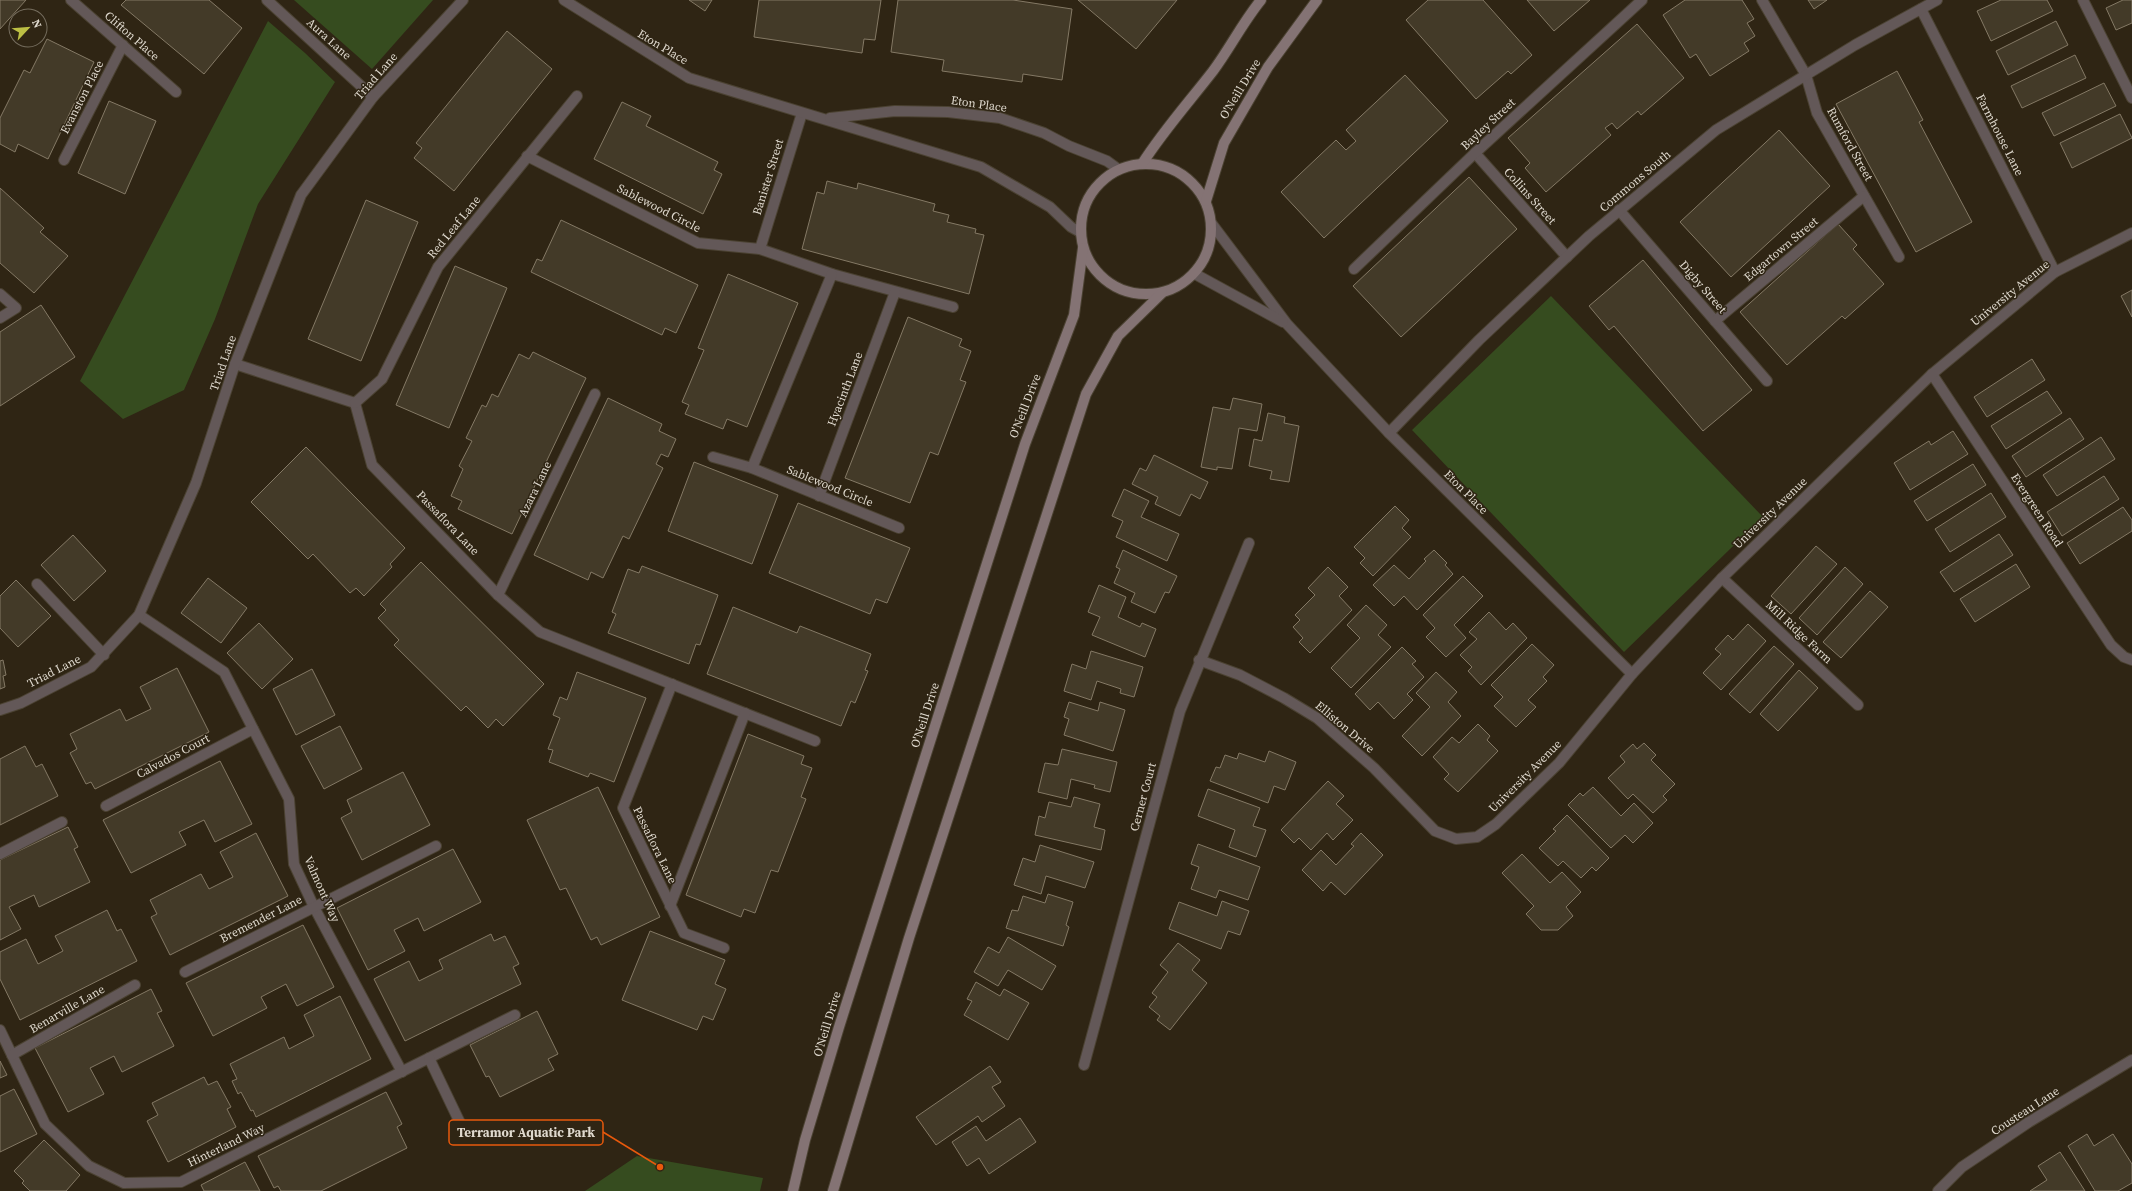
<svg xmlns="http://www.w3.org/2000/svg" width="2132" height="1191" font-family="'Source Serif 4',serif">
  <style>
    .green { fill: #364c1f }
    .building { fill: #433a28; stroke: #847965 }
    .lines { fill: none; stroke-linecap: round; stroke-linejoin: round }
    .minor-casing { stroke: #4b4232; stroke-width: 12 }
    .tertiary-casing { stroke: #4b4232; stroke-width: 12 }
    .secondary-casing { stroke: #4b4232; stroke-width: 12 }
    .minor { stroke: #635858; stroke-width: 10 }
    .tertiary { stroke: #635858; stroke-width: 10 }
    .secondary { stroke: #847374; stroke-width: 10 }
    .labels { text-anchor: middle; stroke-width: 3; stroke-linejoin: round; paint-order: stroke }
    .street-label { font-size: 12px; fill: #dfd9ce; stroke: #2f2514 }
    .leader { fill: none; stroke: #e8590c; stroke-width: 1.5 }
    .callout-dot { fill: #e8590c; stroke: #2f2514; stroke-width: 1.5 }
    .callout { fill: #2f2514; stroke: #e8590c; stroke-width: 1.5 }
    .callout-label { font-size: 13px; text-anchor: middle; font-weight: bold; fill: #dfd9ce }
  </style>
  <rect width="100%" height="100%" fill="#2f2514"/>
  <g class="green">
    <polygon points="294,0 433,0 372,69"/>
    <polygon points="268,21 305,53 335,82 258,204 215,319 184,390 123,419 80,381"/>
    <polygon points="1551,296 1763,517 1624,652 1412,430"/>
    <polygon points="637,1156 763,1178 760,1191 585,1191"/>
  </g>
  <g class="building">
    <polygon points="0,0 26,0 0,29"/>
    <polygon points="126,0 209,0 242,28 204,74 121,5"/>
    <polygon points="689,0 712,0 705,11"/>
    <polygon points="759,0 881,0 875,40 864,39 862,53 754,37"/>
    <polygon points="898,0 1013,0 1072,9 1062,80 1023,74 1022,82 942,71 944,60 891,52"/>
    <polygon points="1078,0 1177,0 1136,49"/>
    <polygon points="1428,0 1483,0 1532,55 1511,74 1508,71 1476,99 1406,20"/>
    <polygon points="1527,0 1590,0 1554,31"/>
    <polygon points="1685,0 1742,0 1754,19 1747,23 1755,36 1744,43 1749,51 1710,76 1696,54 1690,58 1663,15"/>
    <polygon points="1808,0 1827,0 1814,9"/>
    <polygon points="2001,0 2047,0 2053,11 1991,41 1977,11"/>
    <polygon points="2123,0 2132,0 2132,23 2116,30 2106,8"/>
    <polygon points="2056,21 2068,45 2008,75 1996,51"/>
    <polygon points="1637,24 1684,78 1641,115 1638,111 1617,129 1612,123 1605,128 1611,135 1546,192 1525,168 1530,163 1508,138"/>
    <polygon points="507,31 552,69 454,191 414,158 422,148 416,143"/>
    <polygon points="47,39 94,62 48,159 18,144 15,152 0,144 0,118 24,70 30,73"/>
    <polygon points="2075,55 2086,78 2022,108 2011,86"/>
    <polygon points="1897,71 1923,120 1919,122 1972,222 1916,252 1836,104"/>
    <polygon points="1405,75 1448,121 1324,238 1281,192 1336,140 1346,150 1356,141 1346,130"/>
    <polygon points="2104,83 2116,106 2054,136 2042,113"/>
    <polygon points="109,101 156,121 125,194 78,173"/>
    <polygon points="622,102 651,116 646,126 718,162 714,170 722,174 703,214 594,159"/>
    <polygon points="2120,114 2132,138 2072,168 2060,143"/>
    <polygon points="1779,130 1830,186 1731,277 1680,222"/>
    <polygon points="1469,177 1517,229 1401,337 1353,286"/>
    <polygon points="827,181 857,189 858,183 935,204 933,211 949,215 947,222 976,229 975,233 984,235 969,294 802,249 817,192 824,194"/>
    <polygon points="0,188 44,228 40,232 68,256 34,293 0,263"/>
    <polygon points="366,200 418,222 361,361 308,339"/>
    <polygon points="561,220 698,285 676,333 665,328 662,335 531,272 537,259 542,261"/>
    <polygon points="1838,224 1857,245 1853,249 1884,284 1845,319 1842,316 1787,365 1740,312"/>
    <polygon points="1643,260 1752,390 1703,431 1614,326 1609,330 1589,306"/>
    <polygon points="455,266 507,288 449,428 396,405"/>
    <polygon points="728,274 798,303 747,427 727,419 723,429 685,414 689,405 682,402 704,350 698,348"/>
    <polygon points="2132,290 2132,317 2121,296"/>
    <polygon points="41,305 75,357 0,406 0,332"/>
    <polygon points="908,317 962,339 959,346 971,351 960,380 966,382 938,455 930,452 910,503 845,478"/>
    <polygon points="533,352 586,378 512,534 458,509 462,501 451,496 463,469 459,466 472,441 466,438 482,405 486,407 492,394 498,397 519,354 529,359"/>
    <polygon points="2032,359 2045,380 1987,417 1974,397"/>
    <polygon points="2047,391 2062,413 2006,449 1991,426"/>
    <polygon points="608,398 662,424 659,431 676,439 668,457 661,454 656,464 663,468 629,539 623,536 603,578 591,572 588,580 534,555"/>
    <polygon points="1233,398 1262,404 1257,431 1239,428 1232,469 1217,467 1217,470 1201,467 1213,407 1230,410"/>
    <polygon points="1268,413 1285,417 1284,423 1299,426 1289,482 1270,479 1272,471 1249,466 1254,439 1262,441"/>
    <polygon points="2070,418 2084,439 2026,477 2012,456"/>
    <polygon points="1953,431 1968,454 1910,490 1894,463 1929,441 1931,445"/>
    <polygon points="2101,437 2115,459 2057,496 2043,475"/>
    <polygon points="306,447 405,548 390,564 392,567 364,596 356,588 350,593 313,554 308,559 251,502"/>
    <polygon points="1154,455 1208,482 1200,499 1191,494 1180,516 1155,504 1158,497 1132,484 1140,468 1146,471"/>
    <polygon points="694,462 778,495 752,564 668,531"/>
    <polygon points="1973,464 1986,485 1927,521 1914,501"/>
    <polygon points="2104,476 2119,499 2062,536 2047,512"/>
    <polygon points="1124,489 1149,501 1141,517 1179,534 1167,561 1116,537 1123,521 1112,516"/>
    <polygon points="1991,493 2006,517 1950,552 1935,529"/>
    <polygon points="798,503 910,548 887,603 876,599 870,614 769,573"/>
    <polygon points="1395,506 1409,520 1402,528 1411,537 1373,576 1360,563 1365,558 1354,547"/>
    <polygon points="2123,507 2132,520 2132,531 2080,564 2067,543"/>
    <polygon points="1999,534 2013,555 1954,592 1940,572"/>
    <polygon points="73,535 106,571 74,601 41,565"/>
    <polygon points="1816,546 1837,564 1791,614 1771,596"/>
    <polygon points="1123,550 1177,576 1169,593 1165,592 1155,613 1131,602 1135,593 1114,583 1120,569 1116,567"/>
    <polygon points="1434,550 1447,563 1445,565 1453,574 1417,610 1404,596 1394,606 1373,585 1394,565 1409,579 1426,561 1424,559"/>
    <polygon points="421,562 544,684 503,726 496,719 488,728 466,706 461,711 394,645 399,640 378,618 386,610 380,604"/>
    <polygon points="2016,564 2030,587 1975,622 1960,599"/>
    <polygon points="642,566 718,595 700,645 696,644 689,664 608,633 616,614 612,612 628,569 639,573"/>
    <polygon points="1328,567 1348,587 1339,596 1352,610 1310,653 1299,642 1303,638 1293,627 1300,620 1295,615 1315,595 1308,588"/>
    <polygon points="1845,567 1863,584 1817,635 1799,618"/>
    <polygon points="1463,576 1483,596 1454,625 1466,638 1446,657 1426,637 1435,628 1423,615"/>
    <polygon points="208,578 247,608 221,643 181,613"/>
    <polygon points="16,580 51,616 18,647 0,628 0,596"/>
    <polygon points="1099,585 1126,597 1118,617 1140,627 1142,623 1156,629 1145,657 1092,635 1100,617 1088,612"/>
    <polygon points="1870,591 1888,607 1841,658 1823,642"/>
    <polygon points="1366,605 1387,625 1378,635 1391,647 1351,688 1331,668 1360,638 1347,625"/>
    <polygon points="733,607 797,633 800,626 871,654 865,670 868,671 855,703 851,701 841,726 707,674"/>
    <polygon points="1489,612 1506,630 1513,623 1527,638 1481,685 1468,671 1472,667 1460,655 1477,639 1469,632"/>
    <polygon points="259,623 293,659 262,689 227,653"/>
    <polygon points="1748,624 1766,641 1721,690 1703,673 1721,654 1715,649 1728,635 1733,640"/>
    <polygon points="1532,644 1554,665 1543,677 1547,681 1528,700 1536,707 1516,727 1494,706 1503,697 1491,685"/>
    <polygon points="1774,646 1794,664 1750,713 1729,694"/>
    <polygon points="1402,647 1416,661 1412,664 1424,677 1407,694 1413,700 1394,719 1378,702 1370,710 1355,694"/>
    <polygon points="1091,651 1143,667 1134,697 1120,693 1121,689 1097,681 1091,700 1064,691 1072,664 1086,669"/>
    <polygon points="3,660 6,675 3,676 5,687 0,689 0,661"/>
    <polygon points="177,668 209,732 95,789 91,782 86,784 70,753 77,749 70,734 120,709 126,721 151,709 140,687"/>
    <polygon points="312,669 335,715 296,735 273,689"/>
    <polygon points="1799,670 1818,688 1778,731 1760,714"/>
    <polygon points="577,672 646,698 614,782 590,773 588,777 549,762 553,750 548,749 560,718 553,715 560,697 567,700"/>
    <polygon points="1436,672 1457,692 1448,702 1461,716 1422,756 1402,736 1430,707 1416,693"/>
    <polygon points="1069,702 1098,711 1100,702 1125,710 1113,751 1064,735 1069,719 1064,717"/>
    <polygon points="1478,724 1490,736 1487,740 1498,751 1458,792 1444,779 1449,774 1433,757 1452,737 1459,743"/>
    <polygon points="340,726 362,769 324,789 301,746"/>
    <polygon points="748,734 804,756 801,764 812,768 801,797 806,799 778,872 771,870 755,913 744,909 741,917 686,895"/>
    <polygon points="1644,743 1656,755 1651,760 1675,784 1663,796 1667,800 1653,813 1633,794 1628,799 1608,778 1625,762 1620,756 1633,744 1637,749"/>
    <polygon points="25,746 36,767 42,764 58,796 0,825 0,759"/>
    <polygon points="1062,749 1117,762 1110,792 1094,788 1095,785 1071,779 1067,799 1038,792 1045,763 1058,765"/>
    <polygon points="1269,751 1296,762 1285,790 1274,786 1268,803 1210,781 1216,767 1220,768 1225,755 1237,759 1239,753 1265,762"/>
    <polygon points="220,761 252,824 215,842 204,820 179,832 186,845 131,873 103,820"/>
    <polygon points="403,772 430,825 362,860 341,818 352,812 347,800"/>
    <polygon points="1328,781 1344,796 1336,804 1353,820 1333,840 1327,833 1311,850 1299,838 1294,843 1281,830"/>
    <polygon points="598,787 660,917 601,945 597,937 591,940 566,888 560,890 527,820"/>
    <polygon points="1593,787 1621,816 1634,803 1653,823 1633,843 1625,835 1611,848 1568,805 1580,793 1583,796"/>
    <polygon points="1208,789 1260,808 1253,826 1266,830 1256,857 1229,847 1235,830 1198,816"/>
    <polygon points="1074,797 1100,804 1094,827 1105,830 1101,850 1035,835 1039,816 1045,818 1049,802 1071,807"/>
    <polygon points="1567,815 1609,858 1596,871 1592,867 1581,878 1563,861 1558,866 1539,848 1556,831 1553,829"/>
    <polygon points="68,827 78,847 74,849 90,882 39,907 34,895 9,907 21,929 0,940 0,860"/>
    <polygon points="256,833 288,896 170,955 151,917 157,914 150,900 201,874 209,889 233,877 220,852"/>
    <polygon points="1361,833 1383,855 1345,895 1331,882 1323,891 1302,870 1321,850 1336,865 1354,846 1351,844"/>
    <polygon points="1198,844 1260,867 1248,900 1219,890 1216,898 1191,889 1199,867 1191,864"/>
    <polygon points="1040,845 1094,862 1085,888 1046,876 1041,894 1014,885 1023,858 1035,862"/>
    <polygon points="453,849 481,902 424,931 418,918 394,930 405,951 368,970 337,908"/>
    <polygon points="1522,854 1550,883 1562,872 1581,892 1566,907 1573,916 1558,930 1541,930 1526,914 1534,906 1502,873"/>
    <polygon points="1048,894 1073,902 1066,925 1069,927 1063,946 1006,928 1012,910 1018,911 1023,896 1045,903"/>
    <polygon points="1222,901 1249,911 1240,935 1228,931 1221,949 1169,929 1179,902 1217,916"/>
    <polygon points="107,910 117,931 121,929 137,961 20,1020 0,979 0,952 26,939 38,964 63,951 55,936"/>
    <polygon points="303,925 334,987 297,1006 286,984 261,997 267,1008 213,1036 186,983"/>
    <polygon points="650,931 725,960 715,984 726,989 713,1020 703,1016 697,1030 622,1000"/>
    <polygon points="491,934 494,941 505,936 519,964 513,967 521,984 405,1041 374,979 409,961 419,981 443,969 439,960"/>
    <polygon points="1008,937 1056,966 1042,990 1008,970 998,986 974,972 988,947 999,953"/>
    <polygon points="1178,943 1200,960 1192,970 1207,983 1170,1030 1157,1020 1160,1016 1149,1007 1157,997 1152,993 1168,972 1160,965"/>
    <polygon points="976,982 1000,996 1004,989 1029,1003 1008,1040 964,1015 972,1001 967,999"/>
    <polygon points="151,989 162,1011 157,1013 174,1046 122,1072 114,1056 90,1068 104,1094 68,1112 35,1048"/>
    <polygon points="340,996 371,1059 256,1117 253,1110 251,1111 241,1092 238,1094 232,1081 237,1079 230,1064 284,1037 289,1049 314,1036 304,1015"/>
    <polygon points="537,1011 558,1054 548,1059 554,1070 500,1097 489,1076 486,1077 470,1045"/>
    <polygon points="0,1061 7,1075 0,1078"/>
    <polygon points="990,1066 1001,1082 992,1087 1005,1106 982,1122 978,1116 936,1145 916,1117"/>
    <polygon points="204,1077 208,1085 217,1081 231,1107 227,1109 236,1127 168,1162 147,1121 158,1115 152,1103"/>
    <polygon points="14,1089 37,1134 0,1152 0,1096"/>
    <polygon points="386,1092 402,1124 397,1127 407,1148 321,1191 281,1191 278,1186 274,1188 258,1156"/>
    <polygon points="1020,1118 1036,1142 989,1174 979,1158 967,1166 952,1142 976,1126 986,1141"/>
    <polygon points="2087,1134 2094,1146 2113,1134 2132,1164 2132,1183 2118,1191 2095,1191 2068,1146"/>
    <polygon points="44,1140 80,1175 66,1191 30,1191 22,1183 24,1181 14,1171"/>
    <polygon points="2060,1152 2085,1191 2030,1191 2047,1180 2038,1166"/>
    <polygon points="245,1162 260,1191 204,1191 201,1185"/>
  </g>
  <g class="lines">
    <defs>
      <g id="minor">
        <polyline points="71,0 176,92"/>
        <polyline points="267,0 373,97"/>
        <polyline points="1762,0 1806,75 1817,113 1899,257"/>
        <polyline points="2083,0 2132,98"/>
        <polyline points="1921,9 2055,272"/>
        <polyline points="1475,153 1567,257"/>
        <polyline points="527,156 698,243 760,249 832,274 953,307"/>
        <polyline points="64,160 123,45"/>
        <polyline points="1619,210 1767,381"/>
        <polyline points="760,249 802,113"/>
        <polyline points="1354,269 1475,153 1642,0"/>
        <polyline points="0,294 16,308 0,318"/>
        <polyline points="1715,321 1864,196"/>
        <polyline points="235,364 355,403"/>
        <polyline points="1932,374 2111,645 2124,657 2132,660"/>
        <polyline points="355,403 372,465 498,595 540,632 815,741"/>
        <polyline points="355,403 382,379 438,267 577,96"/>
        <polyline points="1389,433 1479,340 1589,236 1716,130 1855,45 1937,0"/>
        <polyline points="713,457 752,468 899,528"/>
        <polyline points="752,468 832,274"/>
        <polyline points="819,496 895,292"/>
        <polyline points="1722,578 1858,705"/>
        <polyline points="37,584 104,655"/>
        <polyline points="498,595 595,394"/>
        <polyline points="139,615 224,672 289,799 294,864 314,907 402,1072"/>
        <polyline points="1199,660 1240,675 1284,698 1317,718 1374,768 1435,831 1456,839 1477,837 1496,824 1559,763 1632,674 1722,578 1932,374 2055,272 2132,233"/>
        <polyline points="672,684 623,808 684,933 724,948"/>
        <polyline points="0,710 21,703 91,667 139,615 196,483 235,364 301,195 373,97 463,0"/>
        <polyline points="106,806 253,729"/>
        <polyline points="0,854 62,822"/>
        <polyline points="670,906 745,713"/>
        <polyline points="185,972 436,846"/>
        <polyline points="0,1030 45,1124 89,1166 124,1183 181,1182 515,1015"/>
        <polyline points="12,1055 135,985"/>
        <polyline points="429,1058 463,1129"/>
        <polyline points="1084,1065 1180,711 1249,543"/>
        <polyline points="1938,1191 1962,1167 2029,1122 2132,1060"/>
      </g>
      <g id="tertiary">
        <polyline points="564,0 689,78 981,167 1050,207 1071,227 1080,232"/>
        <polyline points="830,118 895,111 948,112 1000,118 1044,133 1069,146 1107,161 1118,169"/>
        <polyline points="1212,224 1287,324 1389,433 1632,674"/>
        <polyline points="1195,274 1283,322"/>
      </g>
      <g id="secondary">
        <circle cx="1146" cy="229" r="65"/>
        <path d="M 1142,164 C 1163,131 1189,102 1213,71 C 1230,48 1243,22 1261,0"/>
        <polyline points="1206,201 1224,143 1268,67 1317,0"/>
        <polyline points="793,1191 805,1140 839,1027 1025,444 1074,315 1083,248"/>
        <polyline points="833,1191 909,938 1086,394 1118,336 1162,293"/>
      </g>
    </defs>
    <use href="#minor" class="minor-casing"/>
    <use href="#tertiary" class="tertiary-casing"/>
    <use href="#secondary" class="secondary-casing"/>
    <use href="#minor" class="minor"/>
    <use href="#tertiary" class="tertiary"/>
    <use href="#secondary" class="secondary"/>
  </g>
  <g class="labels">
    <g class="street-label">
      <text transform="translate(132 36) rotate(41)" y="4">Clifton Place</text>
      <text transform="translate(329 39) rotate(42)" y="4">Aura Lane</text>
      <text transform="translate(663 47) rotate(31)" y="4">Eton Place</text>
      <text transform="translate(376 76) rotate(-49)" y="4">Triad Lane</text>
      <text transform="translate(1240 89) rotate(-59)" y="4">O'Neill Drive</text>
      <text transform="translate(82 97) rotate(-63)" y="4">Evanston Place</text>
      <text transform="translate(979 104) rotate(8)" y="4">Eton Place</text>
      <text transform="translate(1488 124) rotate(-43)" y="4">Bayley Street</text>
      <text transform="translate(2000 135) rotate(63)" y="4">Farmhouse Lane</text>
      <text transform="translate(1850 144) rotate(61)" y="4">Rumford Street</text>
      <text transform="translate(768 177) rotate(-73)" y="4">Banister Street</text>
      <text transform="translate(1635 181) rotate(-40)" y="4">Commons South</text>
      <text transform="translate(1530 196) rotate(48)" y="4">Collins Street</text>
      <text transform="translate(659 208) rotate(27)" y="4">Sablewood Circle</text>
      <text transform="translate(454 227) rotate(-51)" y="4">Red Leaf Lane</text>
      <text transform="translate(1781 249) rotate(-40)" y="4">Edgartown Street</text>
      <text transform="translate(1703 287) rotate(49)" y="4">Digby Street</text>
      <text transform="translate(2010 293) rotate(-39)" y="4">University Avenue</text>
      <text transform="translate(223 363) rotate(-71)" y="4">Triad Lane</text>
      <text transform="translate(845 389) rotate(-69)" y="4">Hyacinth Lane</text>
      <text transform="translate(1025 406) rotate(-69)" y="4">O'Neill Drive</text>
      <text transform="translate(830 486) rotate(22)" y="4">Sablewood Circle</text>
      <text transform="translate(535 489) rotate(-64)" y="4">Azara Lane</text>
      <text transform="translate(1466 492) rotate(45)" y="4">Eton Place</text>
      <text transform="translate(2037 510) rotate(57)" y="4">Evergreen Road</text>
      <text transform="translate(1770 513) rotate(-44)" y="4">University Avenue</text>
      <text transform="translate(448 523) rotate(46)" y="4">Passaflora Lane</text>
      <text transform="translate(1799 632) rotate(43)" y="4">Mill Ridge Farm</text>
      <text transform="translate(54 671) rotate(-27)" y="4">Triad Lane</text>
      <text transform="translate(925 715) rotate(-72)" y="4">O'Neill Drive</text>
      <text transform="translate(1345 727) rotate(40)" y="4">Elliston Drive</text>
      <text transform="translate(173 756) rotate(-28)" y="4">Calvados Court</text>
      <text transform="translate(1525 776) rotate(-45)" y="4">University Avenue</text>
      <text transform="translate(1143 797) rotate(-75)" y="4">Cerner Court</text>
      <text transform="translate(655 845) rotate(64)" y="4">Passaflora Lane</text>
      <text transform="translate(322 889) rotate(66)" y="4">Valmont Way</text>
      <text transform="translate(261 919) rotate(-27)" y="4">Bremender Lane</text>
      <text transform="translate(67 1009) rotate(-30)" y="4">Benarville Lane</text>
      <text transform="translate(827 1024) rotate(-73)" y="4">O'Neill Drive</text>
      <text transform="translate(2025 1111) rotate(-33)" y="4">Cousteau Lane</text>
      <text transform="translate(226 1145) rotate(-26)" y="4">Hinterland Way</text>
    </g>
  </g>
  <path class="leader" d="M660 1167L603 1132"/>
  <circle class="callout-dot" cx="660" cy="1167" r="4"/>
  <rect class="callout" x="449" y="1120" width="154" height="25" rx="4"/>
  <g class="callout-label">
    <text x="526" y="1137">Terramor Aquatic Park</text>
  </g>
  <g transform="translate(28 28) rotate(64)"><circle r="19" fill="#2f2514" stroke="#756d5e"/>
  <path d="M0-3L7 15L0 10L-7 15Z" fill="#bcbf44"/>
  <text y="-6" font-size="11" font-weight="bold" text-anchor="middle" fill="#dfd9ce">N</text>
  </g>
</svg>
